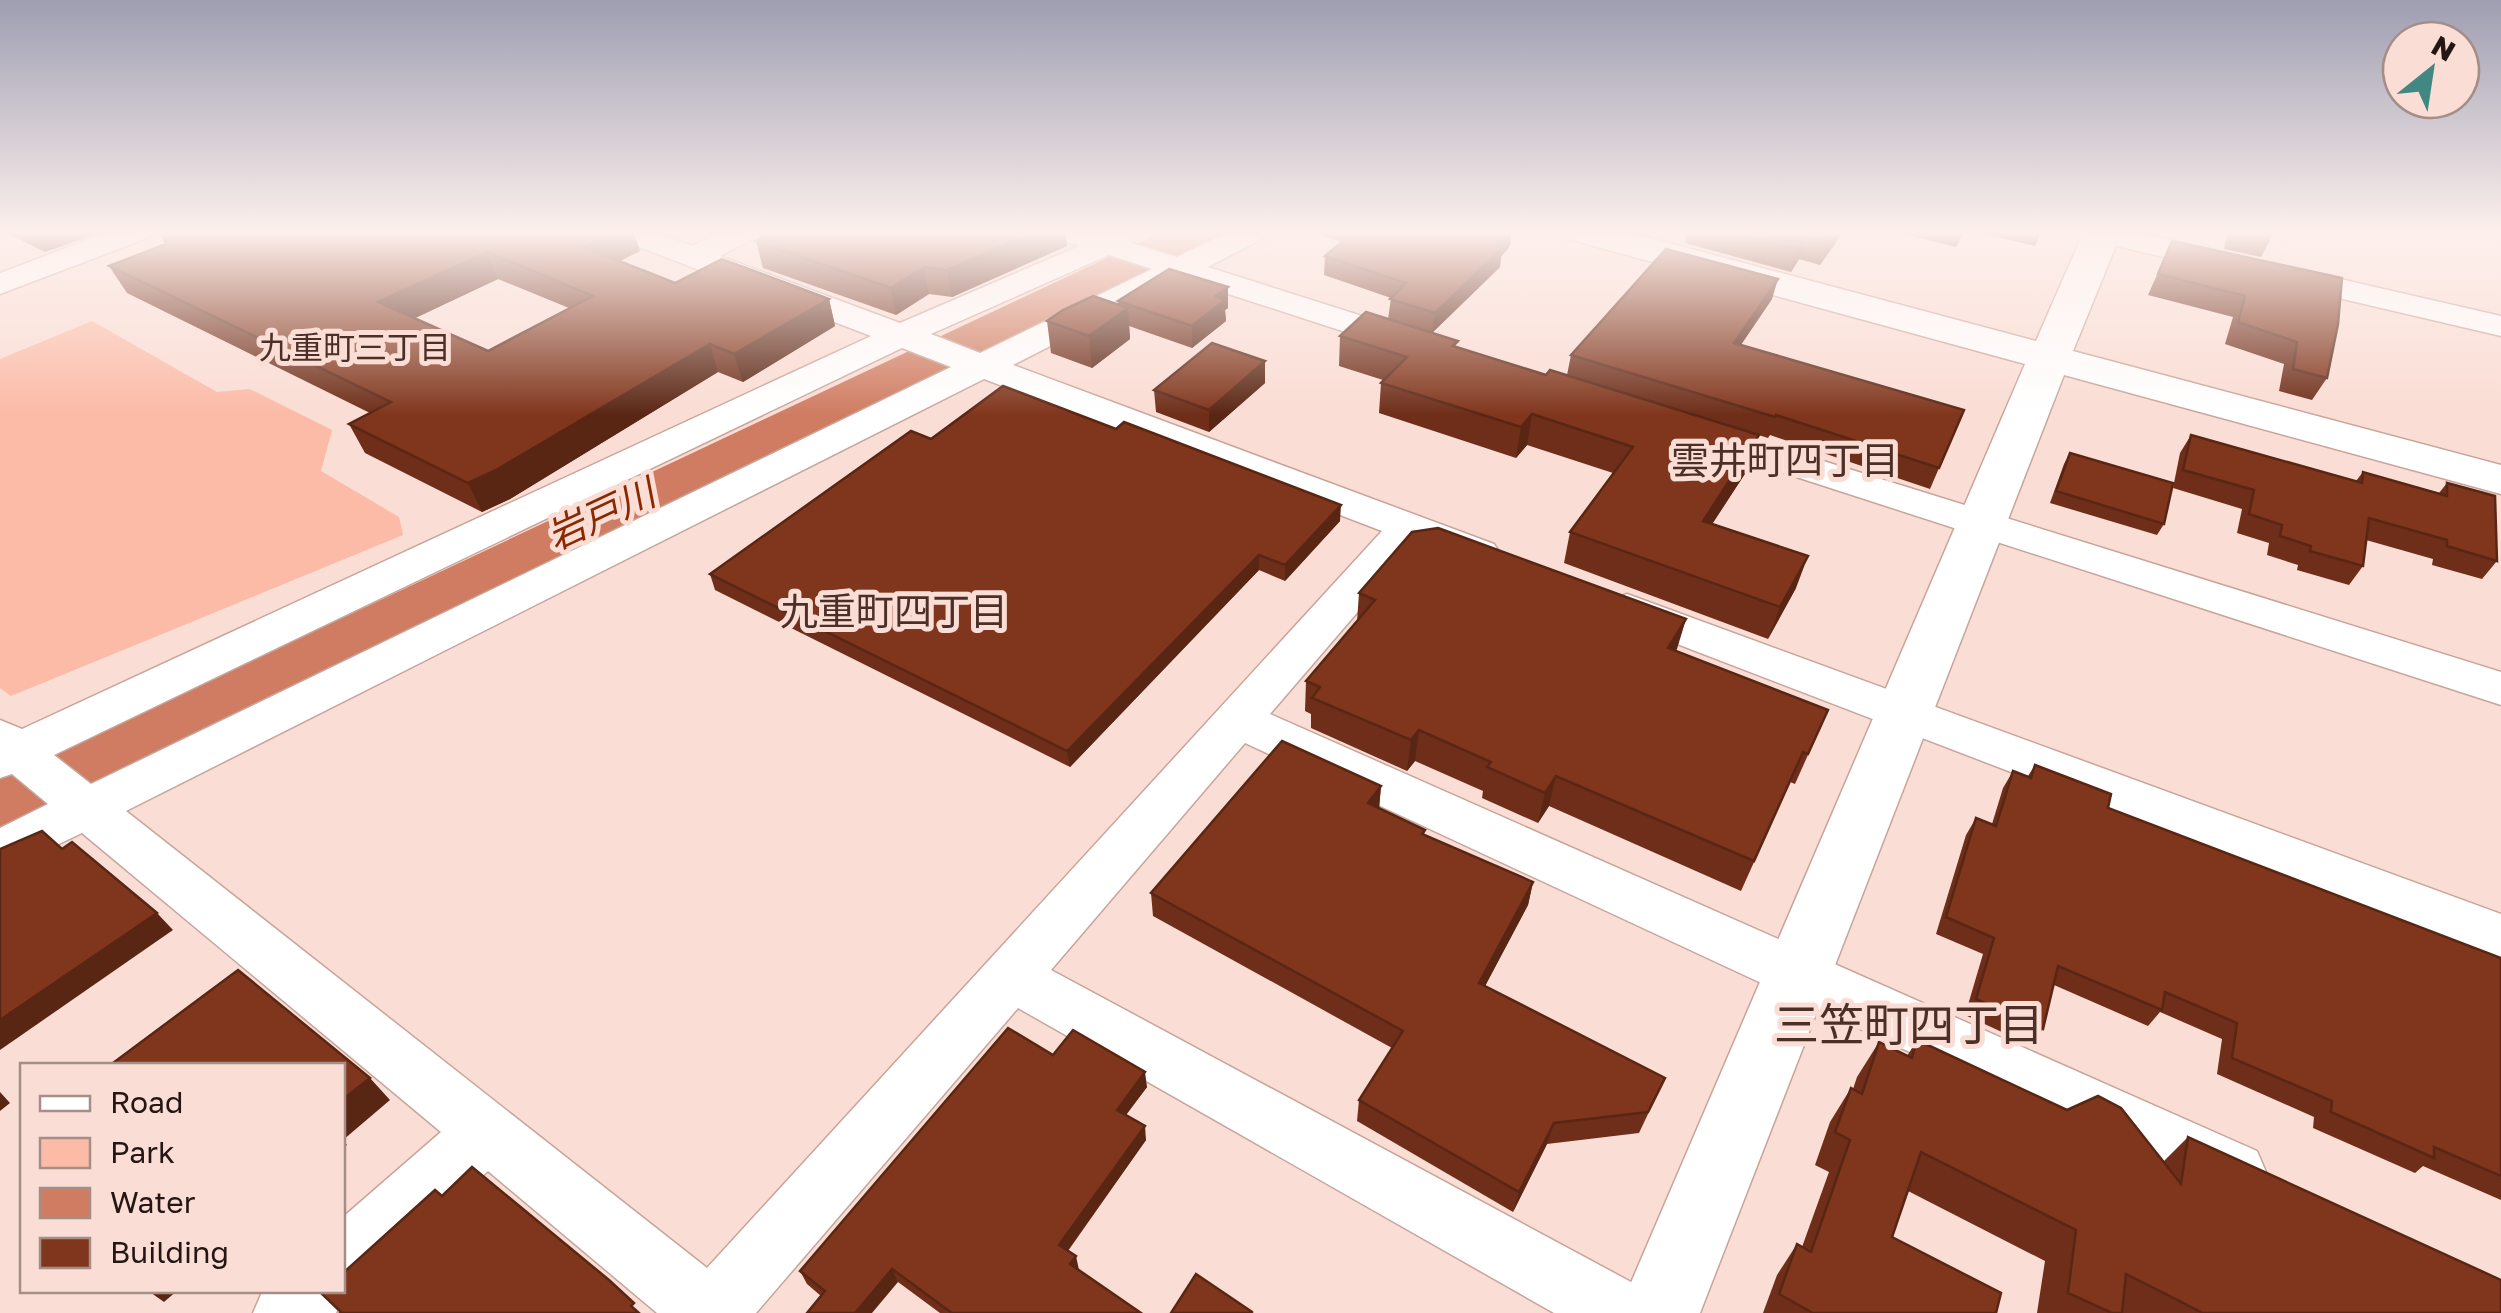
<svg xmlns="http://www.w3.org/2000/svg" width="2501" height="1313" font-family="'Golos Text','Noto Sans JP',sans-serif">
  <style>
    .green { fill: #fbbba6 }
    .water { fill: #cf7c62 }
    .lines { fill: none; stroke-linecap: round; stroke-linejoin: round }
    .minor-casing { stroke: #c7a59a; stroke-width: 3 }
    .tertiary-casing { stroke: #c7a59a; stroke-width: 3 }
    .minor { fill: #fff; fill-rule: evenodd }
    .tertiary { fill: #fff; fill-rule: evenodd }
    .wall { fill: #6e2e19; fill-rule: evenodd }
    .shaded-wall { fill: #5a2614 }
    .building { fill: #80361d; stroke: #5a2614; stroke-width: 2.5; fill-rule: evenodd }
    .labels { text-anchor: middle; stroke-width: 10; stroke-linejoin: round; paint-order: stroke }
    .far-neighbourhood-label { font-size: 32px; fill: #4c3027; stroke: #faddd4 }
    .neighbourhood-label { font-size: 38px; fill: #4c3027; stroke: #faddd4 }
    .water-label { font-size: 38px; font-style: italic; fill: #8b2800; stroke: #faddd4 }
    .near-neighbourhood-label { font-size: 45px; fill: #4c3027; stroke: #faddd4 }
  </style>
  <rect width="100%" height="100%" fill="#faddd4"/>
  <polygon class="green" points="92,321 217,392 250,389 332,430 321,471 399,517 403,535 11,696 0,688 0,359"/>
  <polygon class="water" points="1164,231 1236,231 0,832 0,779"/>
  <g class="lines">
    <defs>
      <g id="minor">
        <polygon points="111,231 154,231 150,237 0,294 0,273"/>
        <path d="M 609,231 L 652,231 L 692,246 L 721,231 L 760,231 L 756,237 L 720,256 L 900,323 L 1079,246 L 1053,237 L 1049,231 C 1072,231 1108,228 1129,233 L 1132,243 L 1177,257 L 1231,231 L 1270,231 L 1266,237 L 1208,267 L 1425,336 L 1430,343 L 1425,350 L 1413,353 L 1401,350 L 1182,279 L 1013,365 L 1494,544 L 1500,553 L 1494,562 L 1479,566 L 1416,544 L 1270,714 L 2257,1151 L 2266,1172 L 2257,1193 L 2235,1202 L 2213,1193 L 1245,743 L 1051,970 L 1644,1289 L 1654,1313 L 1554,1313 L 1018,1008 L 756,1313 L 657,1313 L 488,1171 L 365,1285 L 344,1294 L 336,1313 L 253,1313 L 263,1290 L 342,1290 L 342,1218 L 441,1132 L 82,833 L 0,872 L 0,828 L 48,804 L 12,774 L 0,778 L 0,720 L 22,729 L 871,336 L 613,237 ZM 1109,255 L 1152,269 L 980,353 L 931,334 ZM 902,348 L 951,367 L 91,784 L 54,755 ZM 984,379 L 1382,531 L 707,1268 L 126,811 Z"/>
        <polygon points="2076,231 2131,231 2501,316 2501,336 2091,240 2080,237"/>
        <polygon points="1698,422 2501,672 2501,705 1685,441 1679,433 1685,425"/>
        <polygon points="1627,594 2501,914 2501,960 1612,619 1605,609 1612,599"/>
      </g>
      <polygon id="tertiary" points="1562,231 1624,231 2036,341 2084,231 2122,231 2073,351 2501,465 2501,494 2064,375 1700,1313 1618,1313 2025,364 1568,239"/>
    </defs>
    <use href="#minor" class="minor-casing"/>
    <use href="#tertiary" class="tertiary-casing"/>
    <use href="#minor" class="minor"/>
    <use href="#tertiary" class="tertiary"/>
  </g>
  <g class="wall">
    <polygon points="3,231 104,231 45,252"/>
    <polygon points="757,231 1065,231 1067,246 952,297 929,294 896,315 763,268 756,241 761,239"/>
    <polygon points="1319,231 1512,231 1510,246 1501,257 1500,267 1432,333 1388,319 1391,298 1324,275 1325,256 1342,242 1319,234"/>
    <polygon points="1687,231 1844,231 1820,265 1799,259 1791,272 1685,243"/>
    <polygon points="1891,231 1965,231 1956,247"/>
    <polygon points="1972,231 2042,231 2035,246"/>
    <polygon points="2228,231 2275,231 2261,257 2224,249"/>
    <polygon points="2172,241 2342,278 2327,378 2312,400 2279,391 2284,364 2225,344 2233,317 2148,295"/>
    <path d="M 166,244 L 640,251 L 619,261 L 675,283 L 829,299 L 835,326 L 743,382 L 718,372 L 510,499 L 482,512 L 365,453 L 349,424 L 370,413 L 127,293 L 109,266 ZM 498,279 L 569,308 L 488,351 L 415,318 Z"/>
    <polygon points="1228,287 1228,308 1225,310 1226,321 1192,348 1129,326 1130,339 1092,368 1051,353 1047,321 1118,304 1118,301"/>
    <polygon points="1772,299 1741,345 1964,410 1930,489 1770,435 1768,438 1567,375 1571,355"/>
    <polygon points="1340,336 1457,347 1546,375 1759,435 1750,466 1712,524 1796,588 1768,639 1564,563 1570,532 1613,473 1527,445 1516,458 1379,413 1381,383 1383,380 1339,366"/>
    <polygon points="1265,361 1265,383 1209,432 1156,412 1154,390"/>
    <polygon points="2191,435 2356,481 2363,472 2439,493 2447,483 2497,561 2482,579 2432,565 2433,559 2366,540 2363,566 2349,585 2297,570 2298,565 2267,555 2269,543 2237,533 2242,509 2173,488 2180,453"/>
    <polygon points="931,439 1340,521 1285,581 1259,570 1070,767 715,590 710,574"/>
    <polygon points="2070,453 2164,524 2157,535 2050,503 2064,464"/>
    <polygon points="1359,593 1686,619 1675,651 1828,710 1795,784 1790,782 1741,891 1549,806 1538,823 1482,798 1483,791 1415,761 1407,771 1311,728 1311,714 1305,711 1306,681 1357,622"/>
    <polygon points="2035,765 2108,808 2501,958 2501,1200 2423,1166 2415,1173 2313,1128 2314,1117 2217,1074 2222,1039 2160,1012 2148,1026 2054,985 2043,1029 2030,1045 1965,1015 1983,954 1936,934 1966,835 1976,818 1992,824 2003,788 2013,771 2028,776"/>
    <polygon points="1381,786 1379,808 1425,830 1424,835 1533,882 1528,905 1485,986 1665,1078 1639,1133 1547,1144 1513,1212 1357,1121 1359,1100 1392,1048 1153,916 1151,893"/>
    <polygon points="1917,1040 2164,1161 2188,1137 2501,1313 2037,1313 2045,1261 1908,1191 1892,1237 1996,1313 1763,1313 1777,1275 1797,1244 1802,1247 1829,1172 1815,1165 1830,1122 1851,1088 1853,1089 1857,1077 1879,1042 1907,1056"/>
    <polygon points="1053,1055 1147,1087 1126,1115 1146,1140 1068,1251 1078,1269 1141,1313 940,1313 898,1282 821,1296 807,1284 800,1271"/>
  </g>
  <g class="shaded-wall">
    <polygon points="34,231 104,231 45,252 31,232"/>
    <polygon points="618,231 633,231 640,251 594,274 584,247"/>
    <polygon points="1037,231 1065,231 1067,246 952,297 947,270"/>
    <polygon points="1510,231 1512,231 1510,246 1501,257 1500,267 1432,333 1435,313"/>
    <polygon points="1835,231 1844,231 1820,265 1827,242"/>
    <polygon points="1806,237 1799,259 1791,272 1798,249"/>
    <polygon points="487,252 498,279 392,329 378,302"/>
    <polygon points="924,267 929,294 896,315 891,288"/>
    <polygon points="1778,279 1772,299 1728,363 1734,343"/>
    <polygon points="1228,287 1228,308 1225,310 1226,321 1192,348 1192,326 1216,296"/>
    <polygon points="829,299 835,326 743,382 734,354"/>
    <polygon points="1128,308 1130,339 1092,368 1089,336"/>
    <polygon points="710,344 718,372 510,499 482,512 468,483"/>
    <polygon points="1265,361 1265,383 1209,432 1209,410"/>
    <polygon points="1532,414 1527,445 1516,458 1521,427"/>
    <polygon points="1759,435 1750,466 1694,552 1703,521"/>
    <polygon points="1341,505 1340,521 1285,581 1285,565"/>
    <polygon points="1259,555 1259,570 1070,767 1067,751"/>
    <polygon points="1808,556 1796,588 1768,639 1780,607"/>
    <polygon points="1686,619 1677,649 1659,678 1668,648"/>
    <polygon points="1419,730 1415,761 1407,771 1411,740"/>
    <polygon points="1556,776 1549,806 1538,823 1545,793"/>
    <polygon points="1381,786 1379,809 1368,803"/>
    <polygon points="1533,882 1528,905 1475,1005 1479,983"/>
    <polygon points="157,913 173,930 0,1050 0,1020"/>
    <polygon points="1145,1072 1147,1087 1119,1124 1117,1110"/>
    <polygon points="370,1078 390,1100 343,1140 347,1145 342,1149 342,1100"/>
    <polygon points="0,1092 10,1103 0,1111"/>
    <polygon points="1554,1123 1547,1144 1513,1212 1519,1192"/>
    <polygon points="1145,1126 1146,1140 1062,1258 1059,1245"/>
    <polygon points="1076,1256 1079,1270 1070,1264"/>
    <polygon points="892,1269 898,1282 872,1313 855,1313"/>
    <polygon points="147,1290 178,1290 164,1302"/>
  </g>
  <g class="building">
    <path d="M 161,231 L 618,231 L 584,247 L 675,283 L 722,259 L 829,299 L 734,354 L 710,344 L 496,470 L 468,483 L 349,424 L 391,402 L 109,266 L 166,244 ZM 487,252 L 593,296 L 488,351 L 378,302 Z"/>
    <polygon points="776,231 1037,231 947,270 924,267 891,288 756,241"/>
    <polygon points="1355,231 1510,231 1497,246 1502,248 1435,313 1390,299 1406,283 1325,256"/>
    <polygon points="1728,231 1835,231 1827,242 1806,237 1798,249"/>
    <polygon points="2172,241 2342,278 2338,324 2327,378 2293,369 2297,342 2238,322 2245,296 2158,274"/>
    <polygon points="1666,249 1778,279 1734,343 1964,410 1939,468 1776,415 1775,417 1571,355"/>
    <polygon points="1169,269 1228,287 1216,296 1225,300 1192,326 1118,301"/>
    <polygon points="1093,296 1128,308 1089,336 1047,321 1063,310"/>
    <polygon points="1366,312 1458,341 1453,346 1546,375 1550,370 1759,435 1703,521 1808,556 1780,607 1570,532 1633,447 1532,414 1521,427 1381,383 1407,357 1340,336"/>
    <polygon points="1212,343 1265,361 1209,410 1154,390"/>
    <polygon points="1003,386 1116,429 1124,422 1341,505 1285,565 1259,555 1067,751 710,574 911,431 931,439"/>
    <polygon points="2191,435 2362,483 2363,472 2447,496 2447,483 2495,496 2497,561 2447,546 2447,540 2369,518 2363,566 2310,551 2311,546 2280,536 2282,525 2249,514 2254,490 2183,470"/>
    <polygon points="2070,453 2173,483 2164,524 2056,491"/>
    <polygon points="1438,528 1686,619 1668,648 1828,710 1808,754 1803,752 1754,861 1556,776 1545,793 1487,767 1491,762 1419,730 1411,740 1312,698 1320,687 1306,681 1375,600 1359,593 1412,532"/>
    <polygon points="1282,741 1381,786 1368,803 1425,830 1422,834 1533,882 1479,983 1665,1078 1648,1112 1554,1123 1519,1192 1359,1100 1403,1031 1151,893"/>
    <polygon points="2035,765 2111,794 2108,808 2501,958 2501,1176 2434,1147 2434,1158 2331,1112 2332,1101 2232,1058 2237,1023 2165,992 2162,1010 2058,966 2043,1029 1976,999 1994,938 1946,917 1976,818 1996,826 2013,771 2031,778"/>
    <polygon points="42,831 62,849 72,842 157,913 0,1020 0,849"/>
    <polygon points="238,970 370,1078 342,1100 342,1066 109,1066"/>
    <polygon points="1008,1028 1053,1055 1073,1030 1145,1072 1117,1110 1145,1126 1059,1245 1076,1256 1070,1264 1141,1313 952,1313 892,1269 855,1313 807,1313 825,1291 800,1271"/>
    <polygon points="1917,1040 2067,1110 2098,1096 2121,1108 2181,1184 2188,1137 2501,1280 2501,1313 2203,1313 2126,1274 2122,1313 2112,1313 2068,1293 2076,1230 1921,1152 1892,1237 2001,1293 1996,1313 1813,1313 1779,1294 1797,1244 1811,1252 1850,1140 1835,1132 1851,1088 1862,1094 1879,1042 1912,1058"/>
    <polygon points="472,1167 609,1280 634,1303 631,1306 639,1313 340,1313 341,1312 321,1293 324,1290 342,1290 342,1274 435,1190 442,1196"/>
    <polygon points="1196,1274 1252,1312 1252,1313 1171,1313"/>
  </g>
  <linearGradient id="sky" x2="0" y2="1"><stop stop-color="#9e9eb2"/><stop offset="0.56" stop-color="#fdf0ec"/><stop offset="1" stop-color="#fdf0ec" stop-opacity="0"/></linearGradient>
  <rect width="2501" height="415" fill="url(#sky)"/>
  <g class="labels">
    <g class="far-neighbourhood-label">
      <text x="355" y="359">九重町三丁目</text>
    </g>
    <g class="neighbourhood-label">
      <text x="1785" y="474">雲井町四丁目</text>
      <text x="894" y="625">九重町四丁目</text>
    </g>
    <g class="water-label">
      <text transform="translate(601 515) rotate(-25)" y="13">岩戸川</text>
    </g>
    <g class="near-neighbourhood-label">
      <text x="1909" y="1041">三笠町四丁目</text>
    </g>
  </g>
  <rect x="20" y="1063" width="325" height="230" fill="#faddd4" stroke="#a48e87" stroke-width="2.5"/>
  <rect x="40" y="1096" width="50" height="15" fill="#ffffff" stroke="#a48e87" stroke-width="2.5"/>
  <text x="110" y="1113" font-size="30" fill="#241713">Road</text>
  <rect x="40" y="1138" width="50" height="30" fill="#fbbba6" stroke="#a48e87" stroke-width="2.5"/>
  <text x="110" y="1163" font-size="30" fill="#241713">Park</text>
  <rect x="40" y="1188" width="50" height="30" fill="#cf7c62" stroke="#a48e87" stroke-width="2.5"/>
  <text x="110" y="1213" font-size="30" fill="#241713">Water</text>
  <rect x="40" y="1238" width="50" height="30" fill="#80361d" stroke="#a48e87" stroke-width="2.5"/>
  <text x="110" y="1263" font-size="30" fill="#241713">Building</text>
  <g transform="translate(2431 70) rotate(30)"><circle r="48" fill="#faddd4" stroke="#a48e87" stroke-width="2.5"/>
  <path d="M0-8L18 38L0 25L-18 38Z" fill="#418883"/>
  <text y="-15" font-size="28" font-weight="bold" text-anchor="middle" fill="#241713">N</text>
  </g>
</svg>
